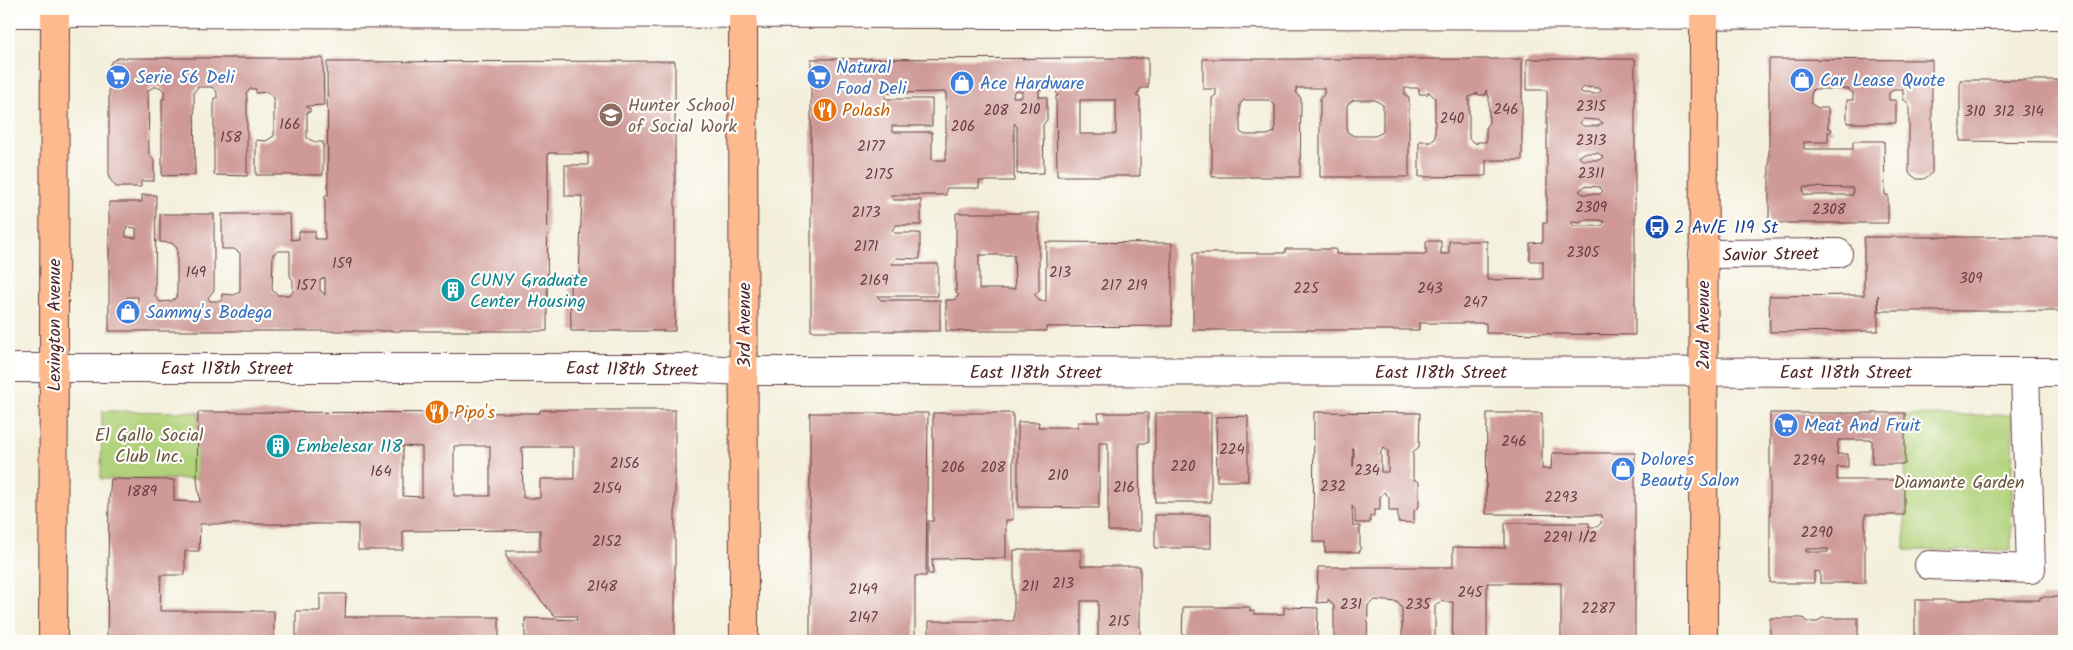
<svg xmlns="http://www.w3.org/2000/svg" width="2073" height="650" font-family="Kalam,sans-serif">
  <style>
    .green { fill: #b1d27a; stroke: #7e7852 }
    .building { fill: #ce9996; fill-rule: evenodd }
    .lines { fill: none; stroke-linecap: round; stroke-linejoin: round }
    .minor-casing { stroke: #633e45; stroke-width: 30 }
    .major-casing { stroke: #633e45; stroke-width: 30 }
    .minor { stroke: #fff; stroke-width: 28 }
    .major { stroke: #fcba8e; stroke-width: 28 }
    .labels { text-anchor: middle; stroke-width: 4.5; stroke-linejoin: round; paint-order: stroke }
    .number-label { font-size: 15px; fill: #6b3e46 }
    .shop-label { font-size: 18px; fill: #366cbe; stroke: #fdfcf7; text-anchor: start }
    .education-label { font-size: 18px; fill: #785e54; stroke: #fdfcf7; text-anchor: start }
    .food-label { font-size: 18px; fill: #c56008; stroke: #fdfcf7; text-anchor: start }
    .transit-label { font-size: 18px; fill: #164399; stroke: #fdfcf7; text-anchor: start }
    .street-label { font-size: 18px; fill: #4a1f2b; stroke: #fdfcf7 }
    .culture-label { font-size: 18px; fill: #0d838f; stroke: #fdfcf7; text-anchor: start }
    .park-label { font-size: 18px; fill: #695543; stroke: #fdfcf7 }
  </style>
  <rect width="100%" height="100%" fill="#fdfcf7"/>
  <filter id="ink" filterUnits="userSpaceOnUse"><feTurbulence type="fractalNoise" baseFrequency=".02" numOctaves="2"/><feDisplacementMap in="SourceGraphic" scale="10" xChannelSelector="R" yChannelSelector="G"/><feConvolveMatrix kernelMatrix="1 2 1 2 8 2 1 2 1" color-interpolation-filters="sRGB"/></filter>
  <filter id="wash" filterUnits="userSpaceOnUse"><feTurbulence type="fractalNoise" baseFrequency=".0096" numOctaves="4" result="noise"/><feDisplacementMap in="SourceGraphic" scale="20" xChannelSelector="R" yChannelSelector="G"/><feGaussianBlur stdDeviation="1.12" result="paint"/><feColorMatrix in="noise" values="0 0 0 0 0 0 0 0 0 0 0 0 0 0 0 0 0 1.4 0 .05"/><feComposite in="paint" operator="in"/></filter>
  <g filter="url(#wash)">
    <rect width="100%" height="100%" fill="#f3efda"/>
    <g class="green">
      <polygon points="102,411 198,412 197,479 101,479"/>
      <polygon points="1905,415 2013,415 2011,551 1905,550"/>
    </g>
    <g id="blocks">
      <g class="building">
        <polygon points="118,58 323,58 324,105 307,106 307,108 310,108 310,112 307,112 307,138 315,142 323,142 323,175 256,175 256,140 266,141 274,136 274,98 267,92 256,93 256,89 250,89 246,93 247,98 247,176 214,175 214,98 217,98 217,92 212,87 198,87 194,92 195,175 162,176 162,99 164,99 164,91 160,87 154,87 148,90 149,154 154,160 154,181 141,181 141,187 116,187 109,178 109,67 111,62"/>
        <path d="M 1148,58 L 1148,88 L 1141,88 L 1137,95 L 1137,97 L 1140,97 L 1140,176 L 1057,176 L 1056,96 L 1058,96 L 1055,88 L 1039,90 L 1039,97 L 1047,97 L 1047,120 L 1043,125 L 1044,173 L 1017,174 L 1017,127 L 1014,123 L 1014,181 L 979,181 L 979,188 L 946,188 L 946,195 L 890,195 L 894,200 L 921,200 L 921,225 L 896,225 L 892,230 L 895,233 L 920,233 L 920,259 L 896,258 L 891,264 L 938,264 L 938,296 L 877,296 L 881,300 L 940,300 L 940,331 L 811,331 L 811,59 ZM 1014,91 L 1022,91 L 1022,97 L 1013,97 ZM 946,92 L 946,160 L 932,160 L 932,132 L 892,132 L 892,126 L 932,126 L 932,99 L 885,99 L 885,93 ZM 1080,100 L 1116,100 L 1116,134 L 1080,134 Z"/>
        <path d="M 1203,59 L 1522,59 L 1522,160 L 1486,160 L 1486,176 L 1419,177 L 1419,141 L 1428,141 L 1428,143 L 1435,139 L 1435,98 L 1428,91 L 1428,94 L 1419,94 L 1419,88 L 1405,88 L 1405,95 L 1409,97 L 1409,177 L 1320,177 L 1320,99 L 1324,94 L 1324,88 L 1296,88 L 1297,94 L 1301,98 L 1300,177 L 1212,177 L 1212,98 L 1216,95 L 1216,89 L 1203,89 ZM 1486,90 L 1489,96 L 1489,123 L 1486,126 L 1486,142 L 1477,142 L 1477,144 L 1469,139 L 1469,97 L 1478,93 L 1478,95 L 1486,95 ZM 1244,100 L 1268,100 L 1275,105 L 1275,132 L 1267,135 L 1245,135 L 1240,132 L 1240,104 ZM 1353,100 L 1375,100 L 1383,105 L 1383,132 L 1375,136 L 1354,136 L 1347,132 L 1347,105 Z"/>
        <path d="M 1527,59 L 1635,59 L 1635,335 L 1486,333 L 1486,323 L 1419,323 L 1419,330 L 1193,330 L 1193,253 L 1285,253 L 1285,249 L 1336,249 L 1336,254 L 1426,254 L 1426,241 L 1441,241 L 1441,254 L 1449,254 L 1449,241 L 1487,241 L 1487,280 L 1543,279 L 1543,261 L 1530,261 L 1530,243 L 1543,242 L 1543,223 L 1547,223 L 1547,90 L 1527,90 ZM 1584,87 L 1598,88 L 1602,90 L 1597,94 L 1583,93 L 1580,91 ZM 1583,119 L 1598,120 L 1603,123 L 1598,126 L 1583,126 L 1580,123 ZM 1584,153 L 1598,153 L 1603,157 L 1599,160 L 1582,160 L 1579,157 ZM 1585,186 L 1599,187 L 1603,191 L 1600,194 L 1583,194 L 1579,191 ZM 1584,220 L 1599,220 L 1605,222 L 1601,226 L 1574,226 L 1570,222 L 1580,223 Z"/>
        <path d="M 1769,59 L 1932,60 L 1932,173 L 1924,179 L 1917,179 L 1909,173 L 1909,104 L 1903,99 L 1903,89 L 1894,89 L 1889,93 L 1889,100 L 1896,100 L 1896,123 L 1847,123 L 1847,100 L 1853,100 L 1853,93 L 1848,89 L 1813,89 L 1811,95 L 1811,104 L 1818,108 L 1828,108 L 1828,128 L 1832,129 L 1831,132 L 1828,132 L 1828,142 L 1804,142 L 1804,149 L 1853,149 L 1853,141 L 1884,141 L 1885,195 L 1888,195 L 1888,223 L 1769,223 ZM 1803,187 L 1853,188 L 1853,195 L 1804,195 Z"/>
        <path d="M 675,61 L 675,331 L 571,331 L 570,276 L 579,276 L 582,196 L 565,196 L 565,165 L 588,165 L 588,153 L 548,153 L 547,331 L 109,331 L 109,202 L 142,202 L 142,195 L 156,195 L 155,296 L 160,302 L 171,301 L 177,297 L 177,248 L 172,243 L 160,242 L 160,214 L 214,214 L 214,290 L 208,298 L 210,301 L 222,301 L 222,294 L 234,295 L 240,292 L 240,253 L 234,249 L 222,249 L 222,214 L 290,214 L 291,240 L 299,239 L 299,231 L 315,231 L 315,239 L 325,239 L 325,195 L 328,195 L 327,62 ZM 126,227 L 136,228 L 136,238 L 126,237 ZM 278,251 L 290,251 L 290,276 L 293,280 L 293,292 L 290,295 L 278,295 L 272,290 L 273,254 ZM 325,277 L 325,295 L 320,290 L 320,280 ZM 127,297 L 138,297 L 138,306 L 127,306 Z"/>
        <polygon points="1960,80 2064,80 2064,142 1960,141"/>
        <path d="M 956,213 L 1039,213 L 1039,291 L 1034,294 L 1040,301 L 1046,301 L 1046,242 L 1172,243 L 1172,326 L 1046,327 L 1046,331 L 946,331 L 946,300 L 954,300 L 959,295 L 956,293 ZM 979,255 L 1014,255 L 1015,289 L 979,289 Z"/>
        <polygon points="1864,237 2064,237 2064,311 1879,311 1878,295 1878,331 1770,332 1769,296 1864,295"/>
        <path d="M 540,410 L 675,410 L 675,641 L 525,641 L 525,618 L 577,620 L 576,616 L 554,616 L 506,557 L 506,551 L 540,551 L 540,530 L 403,531 L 403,550 L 358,550 L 358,524 L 200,524 L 199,551 L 185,551 L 185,575 L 161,575 L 160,611 L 274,611 L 274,641 L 107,641 L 109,501 L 111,479 L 174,480 L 174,501 L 200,502 L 197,479 L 198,412 L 540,413 ZM 403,446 L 422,447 L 422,497 L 403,496 ZM 454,446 L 490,446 L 490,496 L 454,496 ZM 522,447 L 574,447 L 574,479 L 540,479 L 540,498 L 523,498 Z"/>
        <path d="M 1314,412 L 1420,413 L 1419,447 L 1413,452 L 1413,479 L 1419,482 L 1419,506 L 1414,511 L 1414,523 L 1398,522 L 1398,511 L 1389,511 L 1389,497 L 1384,492 L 1380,497 L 1380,510 L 1374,510 L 1374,516 L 1370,516 L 1370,523 L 1355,523 L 1355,510 L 1352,506 L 1353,526 L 1360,526 L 1360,552 L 1325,552 L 1325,542 L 1313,542 ZM 1353,448 L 1354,452 L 1353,467 ZM 1384,448 L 1388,451 L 1388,472 L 1381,472 L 1381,451 Z"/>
        <polygon points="810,413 928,413 926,576 915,576 915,641 810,641"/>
        <polygon points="933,413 1013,413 1013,520 1006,520 1006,558 932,559 933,574 928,574 928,521 933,521"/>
        <polygon points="1098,413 1148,413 1148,443 1139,443 1140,531 1108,531 1108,443 1099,443 1099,508 1018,507 1018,422 1039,422 1038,427 1078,427 1078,422 1099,422"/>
        <rect x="1155" y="413" width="56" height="89"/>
        <polygon points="1487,413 1542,413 1542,469 1551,469 1552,453 1635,453 1635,641 1561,641 1561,583 1487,583 1487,641 1452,641 1453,602 1444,602 1443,600 1435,605 1435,641 1402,641 1402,608 1397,602 1375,600 1368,605 1367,641 1334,641 1334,606 1328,599 1328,602 1317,603 1318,567 1453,567 1453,547 1505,548 1505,523 1589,523 1589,527 1597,527 1601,523 1602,515 1486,514"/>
        <path d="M 1770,413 L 1905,413 L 1905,464 L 1872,464 L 1872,440 L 1838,440 L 1837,454 L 1848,454 L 1848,467 L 1837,467 L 1837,480 L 1904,480 L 1904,515 L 1865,515 L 1865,583 L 1820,583 L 1820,572 L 1814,571 L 1814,583 L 1770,583 ZM 1806,549 L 1828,549 L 1828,552 L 1806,552 Z"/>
        <polygon points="1248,416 1248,481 1217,481 1216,417"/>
        <rect x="1155" y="515" width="56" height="33"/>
        <polygon points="1014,550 1081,550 1081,566 1140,566 1140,641 1098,641 1098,601 1081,601 1081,641 929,641 929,621 1014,621"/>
        <polygon points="320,594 346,594 345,617 499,617 499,641 296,641 296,611 320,611"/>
        <polygon points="2040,597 2064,597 2064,641 1915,641 1915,600 2040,600"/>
        <polygon points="1183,607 1250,607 1250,611 1254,611 1254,614 1284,614 1284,607 1318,608 1317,641 1182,641"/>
        <polygon points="1770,618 1803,618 1807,622 1818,622 1822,618 1858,618 1858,641 1770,641"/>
      </g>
    </g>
  </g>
  <g filter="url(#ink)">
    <use href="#blocks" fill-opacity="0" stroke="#633e45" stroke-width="1"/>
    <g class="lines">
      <defs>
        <g id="minor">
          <polyline points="9,13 2064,15"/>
          <polyline points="1703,254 1838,253"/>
          <polyline points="9,368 682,368 744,371 2064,372"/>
          <polyline points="1929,565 2031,569 2025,372"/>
        </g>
        <g id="major">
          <polyline points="743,9 744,641"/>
          <polyline points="53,641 55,9"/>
          <polyline points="1703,641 1704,9"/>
        </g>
      </defs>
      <use href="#minor" class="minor-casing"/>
      <use href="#major" class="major-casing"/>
      <use href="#minor" class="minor"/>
      <use href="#major" class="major"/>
    </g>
  </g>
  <defs>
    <symbol id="supermarket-disc" viewBox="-11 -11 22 22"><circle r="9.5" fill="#3f7fe0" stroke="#fdfcf7"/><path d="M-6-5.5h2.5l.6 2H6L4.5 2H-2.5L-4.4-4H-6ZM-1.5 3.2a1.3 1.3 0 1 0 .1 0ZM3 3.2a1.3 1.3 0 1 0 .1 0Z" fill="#fff"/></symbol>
    <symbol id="shop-disc" viewBox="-11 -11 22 22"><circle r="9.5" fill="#3f7fe0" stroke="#fdfcf7"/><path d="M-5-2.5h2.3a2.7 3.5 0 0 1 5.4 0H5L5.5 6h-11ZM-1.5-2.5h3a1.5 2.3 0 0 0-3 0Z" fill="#fff"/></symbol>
    <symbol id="restaurant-disc" viewBox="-11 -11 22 22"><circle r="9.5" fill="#e8710a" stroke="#fdfcf7"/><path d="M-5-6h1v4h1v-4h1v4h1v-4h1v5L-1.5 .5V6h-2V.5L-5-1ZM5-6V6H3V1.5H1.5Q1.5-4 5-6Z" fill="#fff"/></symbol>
    <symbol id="school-disc" viewBox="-11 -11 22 22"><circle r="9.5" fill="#8d6e63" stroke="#fdfcf7"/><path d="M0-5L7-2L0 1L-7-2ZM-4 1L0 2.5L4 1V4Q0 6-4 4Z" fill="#fff"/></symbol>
    <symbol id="bus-disc" viewBox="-11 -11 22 22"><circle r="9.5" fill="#1a4fb4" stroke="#fdfcf7"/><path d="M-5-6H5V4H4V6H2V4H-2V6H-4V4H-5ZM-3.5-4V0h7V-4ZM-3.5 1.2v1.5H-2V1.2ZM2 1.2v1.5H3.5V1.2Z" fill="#fff"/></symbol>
    <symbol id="building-disc" viewBox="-11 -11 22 22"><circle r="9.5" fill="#0f9aa8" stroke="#fdfcf7"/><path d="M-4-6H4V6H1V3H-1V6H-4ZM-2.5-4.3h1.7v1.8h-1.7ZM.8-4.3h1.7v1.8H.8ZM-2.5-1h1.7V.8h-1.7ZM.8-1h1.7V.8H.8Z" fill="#fff"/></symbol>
  </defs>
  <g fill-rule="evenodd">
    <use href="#supermarket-disc" x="104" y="63" width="28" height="28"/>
    <use href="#supermarket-disc" x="805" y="63" width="28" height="28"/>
    <use href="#shop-disc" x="1788" y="66" width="28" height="28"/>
    <use href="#shop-disc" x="948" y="69" width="28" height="28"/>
    <use href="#restaurant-disc" x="811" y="96" width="28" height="28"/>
    <use href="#school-disc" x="597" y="101" width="28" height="28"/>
    <use href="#bus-disc" x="1643" y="213" width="28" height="28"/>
    <use href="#building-disc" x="439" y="276" width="28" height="28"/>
    <use href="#shop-disc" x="114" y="298" width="28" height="28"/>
    <use href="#restaurant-disc" x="423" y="398" width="28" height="28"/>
    <use href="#supermarket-disc" x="1772" y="411" width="28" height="28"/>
    <use href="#building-disc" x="264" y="432" width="28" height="28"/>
    <use href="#shop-disc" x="1609" y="455" width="28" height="28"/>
  </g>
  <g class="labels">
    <g class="number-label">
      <text x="1591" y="111">2315</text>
      <text x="1030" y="114">210</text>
      <text x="1506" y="114">246</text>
      <text x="996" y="115">208</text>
      <text x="1975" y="116">310</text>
      <text x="2004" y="116">312</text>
      <text x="2033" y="116">314</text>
      <text x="1452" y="123">240</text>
      <text x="290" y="129">166</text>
      <text x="963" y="131">206</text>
      <text x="231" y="142">158</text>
      <text x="1591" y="145">2313</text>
      <text x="871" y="151">2177</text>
      <text x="1591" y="178">2311</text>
      <text x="879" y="179">2175</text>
      <text x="1591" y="212">2309</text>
      <text x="1829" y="214">2308</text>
      <text x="866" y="217">2173</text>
      <text x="866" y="251">2171</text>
      <text x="1583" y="257">2305</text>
      <text x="342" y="268">159</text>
      <text x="196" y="277">149</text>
      <text x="1060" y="277">213</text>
      <text x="1971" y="283">309</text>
      <text x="874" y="285">2169</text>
      <text x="306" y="290">157</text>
      <text x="1111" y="290">217</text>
      <text x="1137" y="290">219</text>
      <text x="1306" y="293">225</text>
      <text x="1430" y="293">243</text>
      <text x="1475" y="307">247</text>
      <text x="1514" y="446">246</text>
      <text x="1232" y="454">224</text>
      <text x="1809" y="465">2294</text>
      <text x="625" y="468">2156</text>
      <text x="1183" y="471">220</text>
      <text x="953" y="472">206</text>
      <text x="993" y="472">208</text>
      <text x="1367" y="475">234</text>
      <text x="381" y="476">164</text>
      <text x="1058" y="480">210</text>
      <text x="1333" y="491">232</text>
      <text x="1124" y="492">216</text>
      <text x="607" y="493">2154</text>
      <text x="142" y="496">1889</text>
      <text x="1561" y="502">2293</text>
      <text x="1817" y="537">2290</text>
      <text x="1570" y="542">2291 1/2</text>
      <text x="607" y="546">2152</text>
      <text x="1063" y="588">213</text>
      <text x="602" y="591">2148</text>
      <text x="1030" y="591">211</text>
      <text x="863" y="594">2149</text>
      <text x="1470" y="597">245</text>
      <text x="1351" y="609">231</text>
      <text x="1418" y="609">235</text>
      <text x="1598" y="613">2287</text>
      <text x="863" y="622">2147</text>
      <text x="1119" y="626">215</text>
    </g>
    <g class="shop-label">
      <text x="836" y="73">Natural<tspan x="836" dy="21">Food Deli</tspan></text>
      <text x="136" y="83">Serie 56 Deli</text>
      <text x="1820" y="86">Car Lease Quote</text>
      <text x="980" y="89">Ace Hardware</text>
      <text x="146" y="318">Sammy's Bodega</text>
      <text x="1804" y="431">Meat And Fruit</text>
      <text x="1640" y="465">Dolores<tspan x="1640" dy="21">Beauty Salon</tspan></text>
    </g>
    <g class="education-label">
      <text x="628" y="111">Hunter School<tspan x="628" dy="21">of Social Work</tspan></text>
    </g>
    <g class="food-label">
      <text x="842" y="116">Polash</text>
      <text x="454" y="418">Pipo's</text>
    </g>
    <g class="transit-label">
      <text x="1674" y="233">2 Av/E 119 St</text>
    </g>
    <g class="street-label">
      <text transform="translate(1771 254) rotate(-1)" y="6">Savior Street</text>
      <text transform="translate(54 325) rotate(-90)" y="6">Lexington Avenue</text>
      <text transform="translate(744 325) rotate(-90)" y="6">3rd Avenue</text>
      <text transform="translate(1703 325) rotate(-90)" y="6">2nd Avenue</text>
      <text x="227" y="374">East 118th Street</text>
      <text transform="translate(632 369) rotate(1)" y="6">East 118th Street</text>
      <text x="1036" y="378">East 118th Street</text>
      <text x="1441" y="378">East 118th Street</text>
      <text x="1846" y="378">East 118th Street</text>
    </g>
    <g class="culture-label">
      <text x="470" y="286">CUNY Graduate<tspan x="470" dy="21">Center Housing</tspan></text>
      <text x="296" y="452">Embelesar 118</text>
    </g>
    <g class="park-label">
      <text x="149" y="441">El Gallo Social<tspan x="149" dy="21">Club Inc.</tspan></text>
      <text x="1959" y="488">Diamante Garden</text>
    </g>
  </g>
  <rect width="2073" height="650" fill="none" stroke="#fdfcf7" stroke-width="30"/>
</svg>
